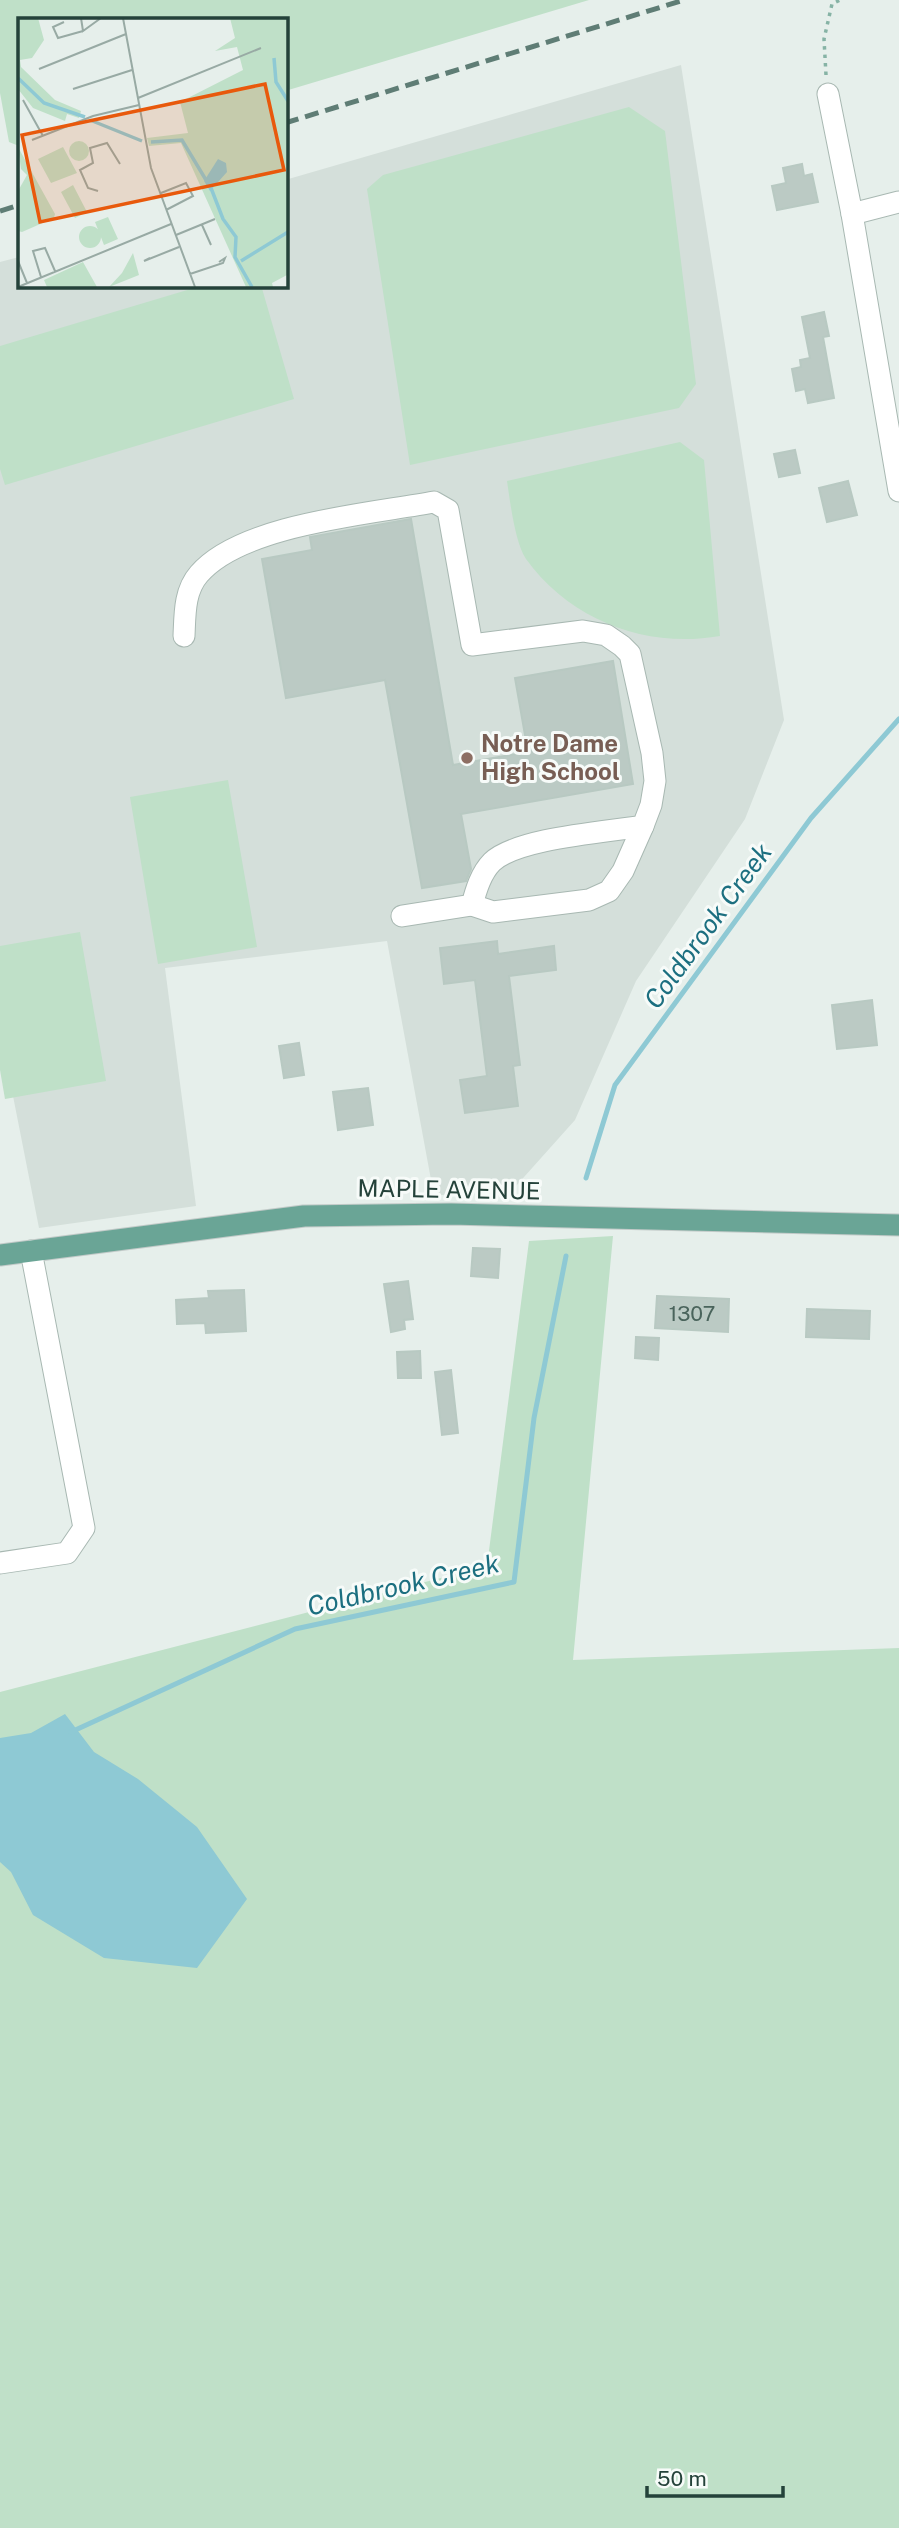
<svg xmlns="http://www.w3.org/2000/svg" width="899" height="2528" font-family="'Public Sans',sans-serif">
  <style>
    .built { fill: #d4dfda }
    .green { fill: #bfe0c8 }
    .water { fill: #8ec9d4 }
    .lines { fill: none; stroke-linecap: round; stroke-linejoin: round }
    .stream { stroke: #8ec9d4; stroke-width: 5 }
    .building { fill: #bbcac4; stroke: #b8c9c2; stroke-width: 2 }
    .minor-casing { stroke: #a8b8b2; stroke-width: 23 }
    .major-casing { stroke: #c2cac8; stroke-width: 23 }
    .path { stroke: #86b3a5; stroke-width: 3.5; stroke-dasharray: 3.5 5; stroke-linecap: butt }
    .minor { stroke: #fff; stroke-width: 21 }
    .major { stroke: #6aa596; stroke-width: 21 }
    .rail { stroke: #5f7d75; stroke-width: 5; stroke-dasharray: 14 7; stroke-linecap: butt }
    .education-dot { fill: #8d6e63; stroke: #f7fbf9; stroke-width: 2.5 }
    .labels { text-anchor: middle; stroke-width: 6; stroke-linejoin: round; paint-order: stroke }
    .number-label { font-size: 21px; fill: #4a645c }
    .education-label { font-size: 24px; font-weight: bold; fill: #785e54; stroke: #f7fbf9; text-anchor: start }
    .street-label { font-size: 24px; fill: #24423a; stroke: #f7fbf9 }
    .water-label { font-size: 26px; font-style: italic; fill: #1c6f80; stroke: #f7fbf9 }
    .inset-river { fill: none; stroke: #8ec9d4; stroke-width: 3.5 }
    .inset-road { fill: none; stroke: #98aaa4; stroke-width: 2 }
    .view { fill: #e8590c; fill-opacity: 0.15; stroke: #e8590c; stroke-width: 3.5 }
    .inset-edge { fill: none; stroke: #24423a; stroke-width: 3.5 }
  </style>
  <rect width="100%" height="100%" fill="#e6efeb"/>
  <polygon class="built" points="681,65 784,720 745,819 636,981 575,1120 516,1186 434,1196 387,941 165,968 196,1206 39,1228 0,1030 0,262 19,257 19,285 285,285 285,180"/>
  <g class="green">
    <polygon points="0,0 589,0 285,91 285,19 19,19 19,146 9,142 0,93"/>
    <polygon points="629,107 665,131 696,384 679,408 410,465 367,189 383,175"/>
    <polygon points="204,285 261,285 294,399 5,485 0,469 0,346"/>
    <path d="M 680,442 L 704,460 L 720,636 C 647,649 571,621 526,559 C 515,543 510,501 507,481 Z"/>
    <polygon points="228,780 257,947 158,964 130,797"/>
    <polygon points="80,932 106,1081 5,1099 0,1070 0,946"/>
    <polygon points="613,1236 573,1660 899,1648 899,2528 0,2528 0,1692 487,1566 529,1241"/>
  </g>
  <polygon class="water" points="65,1714 94,1752 138,1779 197,1827 247,1899 197,1968 104,1958 33,1915 11,1872 0,1862 0,1738 31,1733"/>
  <g class="lines">
    <g class="stream">
      <polyline points="586,1178 615,1085 811,818 899,719"/>
      <polyline points="71,1732 295,1629 514,1582 534,1418 566,1256"/>
    </g>
  </g>
  <g class="building">
    <polygon points="802,164 804,176 812,174 818,202 777,210 772,186 786,183 783,168"/>
    <polygon points="824,312 829,336 823,337 834,398 808,403 805,389 796,391 792,369 801,367 800,360 810,358 802,317"/>
    <polygon points="795,450 800,473 779,477 774,454"/>
    <polygon points="848,481 857,515 827,522 819,488"/>
    <polygon points="411,519 453,765 528,752 515,678 613,661 633,784 461,814 471,869 466,881 422,888 385,680 286,698 262,559 312,550 310,537"/>
    <polygon points="497,941 498,954 554,946 556,970 509,976 520,1065 513,1066 518,1106 465,1113 460,1080 487,1076 475,980 444,984 440,948"/>
    <polygon points="872,1000 877,1045 837,1049 832,1005"/>
    <polygon points="299,1043 304,1075 284,1078 279,1046"/>
    <polygon points="368,1088 373,1125 338,1130 333,1092"/>
    <polygon points="473,1248 500,1249 498,1278 471,1276"/>
    <polygon points="408,1281 413,1319 404,1320 405,1329 391,1332 384,1284"/>
    <polygon points="244,1290 246,1331 206,1333 205,1323 177,1324 176,1300 209,1298 208,1291"/>
    <polygon points="657,1296 729,1299 728,1332 655,1328"/>
    <polygon points="807,1309 870,1311 869,1339 806,1337"/>
    <polygon points="636,1337 659,1338 658,1360 635,1358"/>
    <polygon points="420,1351 421,1378 398,1378 397,1352"/>
    <polygon points="451,1370 458,1433 442,1435 435,1372"/>
  </g>
  <g class="lines">
    <defs>
      <g id="minor">
        <polyline points="828,94 852,214 899,491"/>
        <polyline points="852,214 899,202"/>
        <path d="M 184,636 C 185,615 184,591 199,574 C 242,524 370,514 434,502 L 448,510 L 472,645 L 583,631 L 606,635 L 622,646 L 630,654 L 652,753 L 655,781 L 651,805 L 643,826 C 607,832 517,838 492,862 C 481,873 476,890 472,905 L 402,916"/>
        <polyline points="472,905 493,912 589,900 609,891 623,871 643,826"/>
        <polyline points="0,1563 67,1553 84,1528 31,1251"/>
      </g>
      <polyline id="major" points="0,1255 304,1216 451,1214 899,1225"/>
    </defs>
    <use href="#minor" class="minor-casing"/>
    <use href="#major" class="major-casing"/>
    <polyline class="path" points="826,75 824,39 832,4 840,0"/>
    <use href="#minor" class="minor"/>
    <use href="#major" class="major"/>
    <g class="rail">
      <polyline points="285,123 684,0"/>
      <polyline points="0,211 19,205"/>
    </g>
  </g>
  <circle class="education-dot" cx="467" cy="758" r="7"/>
  <g class="labels">
    <g class="number-label">
      <text x="692" y="1321">1307</text>
    </g>
    <g class="education-label">
      <text x="481" y="752">Notre Dame<tspan x="481" dy="28">High School</tspan></text>
    </g>
    <g class="street-label">
      <text transform="translate(449 1190) rotate(1)" y="8">MAPLE AVENUE</text>
    </g>
    <g class="water-label">
      <text transform="translate(708 926) rotate(-54)" y="9">Coldbrook Creek</text>
      <text transform="translate(403 1585) rotate(-13)" y="9">Coldbrook Creek</text>
    </g>
  </g>
  <g transform="translate(18 18)">
    <rect width="270" height="270" fill="#e6efeb"/>
    <path d="M 0,0 L 20,0 L 26,22 L 14,40 L 2,42 L 3,49 L 37,82 L 63,93 L 61,100 L 49,96 L 47,103 L 15,90 L 0,71 ZM 212,0 L 269,0 L 269,257 L 254,265 L 255,269 L 228,269 L 163,125 L 131,128 L 129,120 L 170,115 L 162,84 L 225,52 L 219,29 L 197,33 L 217,20 ZM51 133a10 10 0 1 1 20 0a10 10 0 1 1-20 0ZM 0,129 L 37,196 L 36,200 L 4,214 L 0,213 L 0,173 L 9,157 L 3,151 ZM 45,129 L 59,155 L 33,165 L 20,141 ZM 55,167 L 69,194 L 57,200 L 43,174 ZM 90,199 L 100,221 L 86,227 L 77,204 ZM61 219a11 11 0 1 1 22 0a11 11 0 1 1-22 0ZM 115,235 L 121,257 L 91,269 L 104,255 ZM 65,244 L 79,269 L 29,269 L 26,262 Z" fill="#bfe0c8"/>
    <path d="M 200,141 L 208,145 L 209,154 L 192,173 L 186,163 Z" fill="#8ec9d4"/>
    <path class="inset-river" d="M 256,40 L 258,64 L 270,83M 0,60 L 26,85 L 67,99M 72,102 L 124,123M 133,124 L 164,122 L 188,162M 193,170 L 205,201 L 218,219 L 217,239 L 234,269M 223,243 L 270,214"/>
    <path class="inset-road" d="M 63,0 L 65,13 L 83,0M 105,0 L 133,150 L 177,269M 46,4 L 35,9 L 40,20 L 65,13M 21,51 L 108,16M 55,71 L 114,52M 120,80 L 243,30M 5,82 L 25,118M 14,122 L 75,98 L 121,87M 80,173 L 70,170 L 62,152 L 75,145 L 72,130 L 89,125 L 102,146M 143,175 L 168,165 L 175,178 L 148,192M 184,207 L 193,227M 158,217 L 197,201M 132,240 L 126,243 L 161,229M 0,243 L 9,265M 172,256 L 205,245 L 207,240 L 201,244M 23,259 L 15,233 L 27,230 L 37,253M 0,269 L 153,206"/>
    <path class="view" d="M 247,66 L 266,152 L 22,204 L 4,117 Z"/>
    <rect width="270" height="270" class="inset-edge"/>
  </g>
  <path d="M647 2486v10h136v-10" fill="none" stroke="#24423a" stroke-width="3.5"/>
  <text x="657" y="2486" font-size="21" fill="#24423a" stroke="#f7fbf9" stroke-width="5" paint-order="stroke">50 m</text>
</svg>
